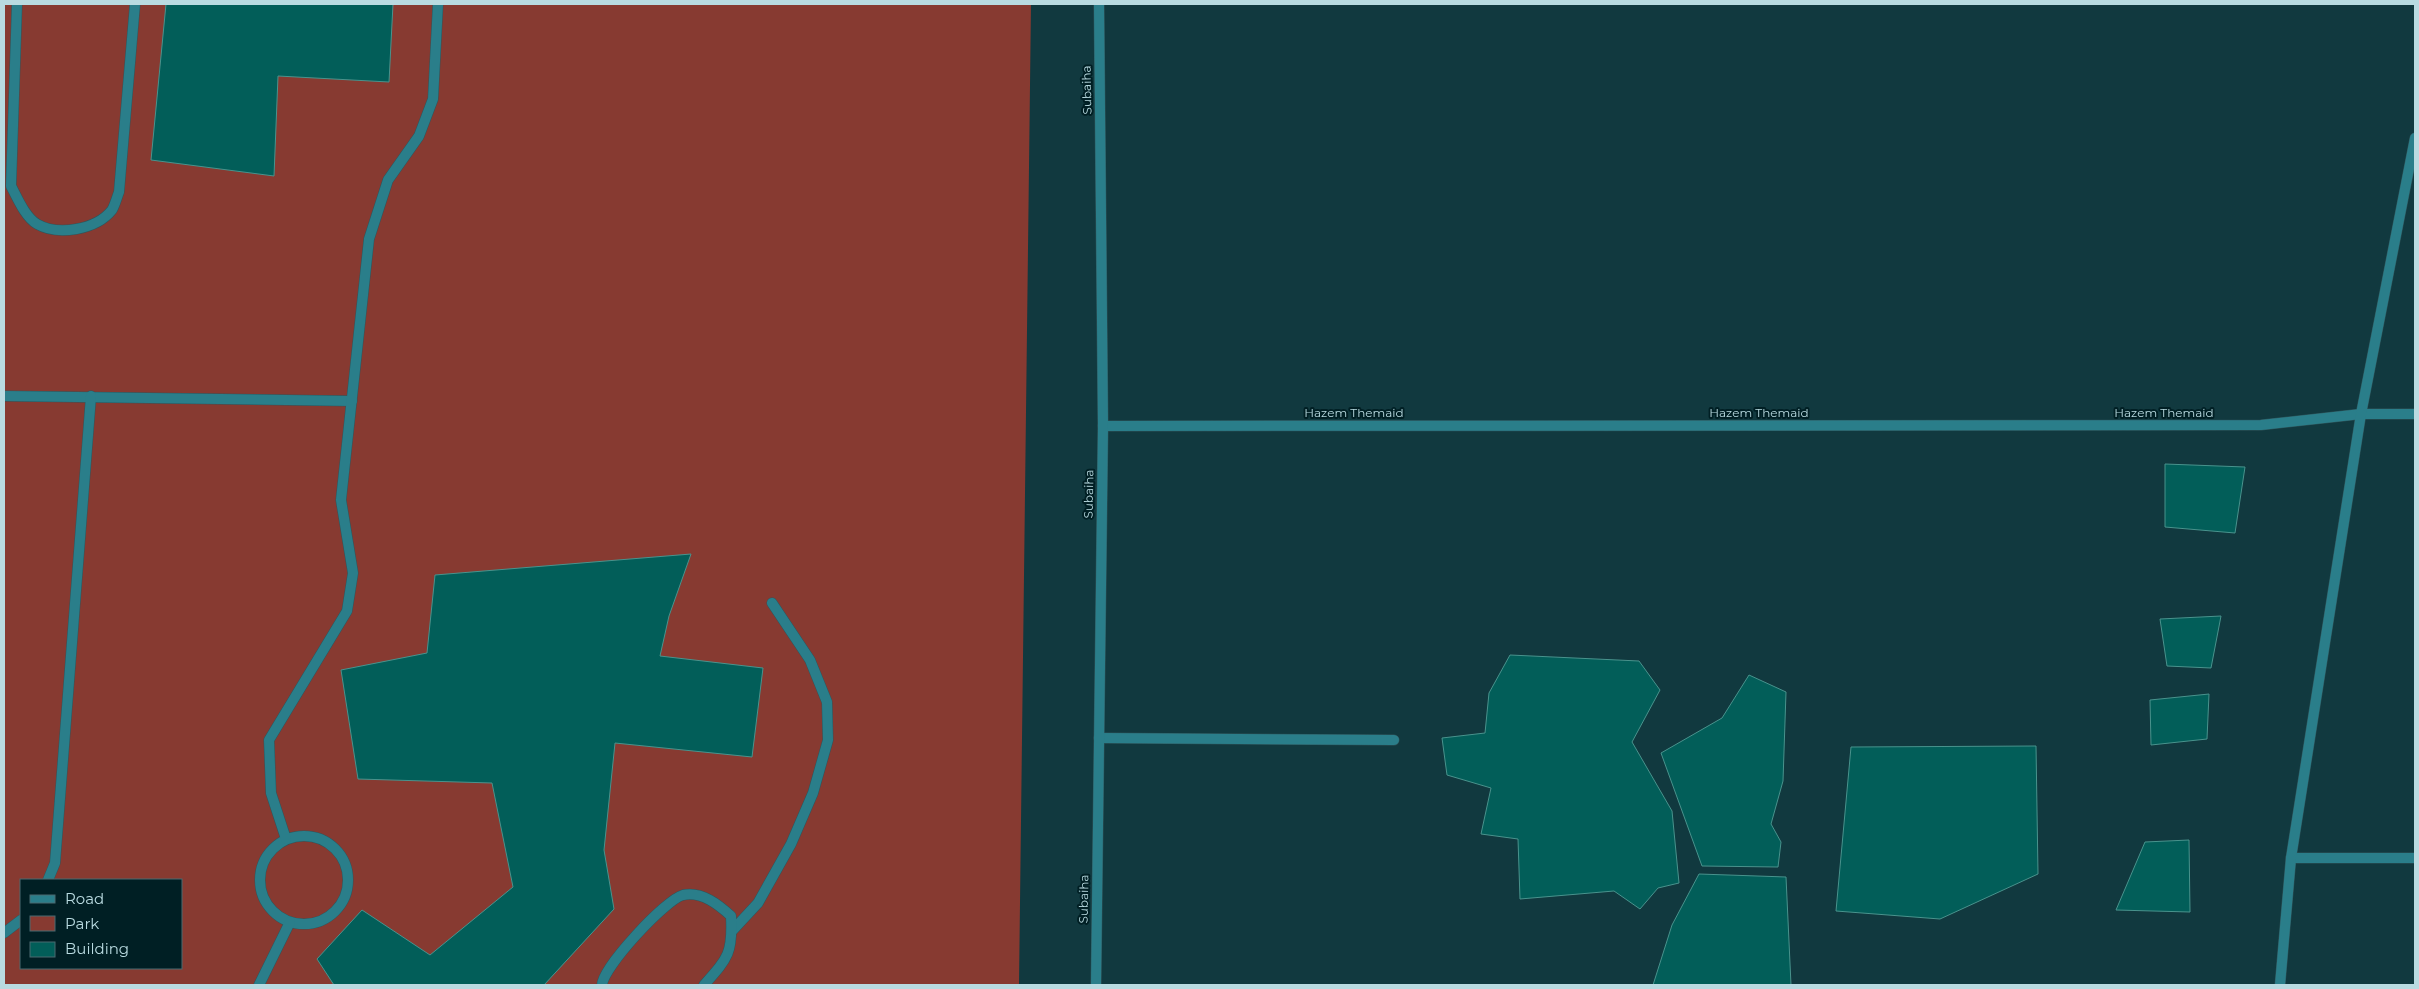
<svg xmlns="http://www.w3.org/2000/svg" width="2419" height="989" font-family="Montserrat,sans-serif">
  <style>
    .green { fill: #873a31; fill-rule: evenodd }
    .building { fill: #025e59; stroke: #49938d }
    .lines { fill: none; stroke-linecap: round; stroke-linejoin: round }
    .service-casing { stroke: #2f565c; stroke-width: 11 }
    .minor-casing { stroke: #2f565c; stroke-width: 11 }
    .service { stroke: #2a7e8a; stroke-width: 10 }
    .minor { stroke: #2a7e8a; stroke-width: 10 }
    .labels { text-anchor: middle; stroke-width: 4; stroke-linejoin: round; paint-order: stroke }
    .street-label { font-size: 12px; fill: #b9dbe1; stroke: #001f24 }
  </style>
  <rect width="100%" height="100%" fill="#11393f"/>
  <path class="green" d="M 4,4 L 1031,4 L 1019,985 L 4,985 ZM 21,880 L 181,880 L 181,968 L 21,968 Z"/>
  <g class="building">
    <polygon points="166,4 393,4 389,82 278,76 274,176 151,160"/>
    <polygon points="2165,464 2245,467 2235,533 2165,527"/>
    <polygon points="691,554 669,616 660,656 763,668 752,757 615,743 604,850 614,909 544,985 334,985 317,959 362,910 430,955 513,887 492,783 358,779 341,670 427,653 435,575"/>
    <polygon points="2221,616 2211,668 2167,666 2160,619"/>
    <polygon points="1510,655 1639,661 1660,690 1632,742 1672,811 1679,883 1658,888 1640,909 1614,891 1520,899 1518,839 1481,834 1491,788 1447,775 1442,738 1485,733 1489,693"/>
    <polygon points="1749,675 1786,692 1783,781 1771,824 1781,842 1778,867 1702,866 1661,753 1722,718"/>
    <polygon points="2209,694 2207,739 2151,745 2150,700"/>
    <polygon points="2036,746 2038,874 1940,919 1836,911 1851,747"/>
    <polygon points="2189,840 2190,912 2116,910 2145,842"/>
    <polygon points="1699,874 1786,877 1791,985 1653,985 1672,925"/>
  </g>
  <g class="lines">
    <defs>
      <g id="service">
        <path d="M 17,4 L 11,186 C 17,197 25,217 37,224 C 58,236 96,230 112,210 C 115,205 117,197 119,192 L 135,4"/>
        <polyline points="4,396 352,401"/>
        <polyline points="1099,738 1394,740"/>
        <circle cx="304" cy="880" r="44"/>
        <polyline points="286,839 271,793 269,740 347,611 353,573 341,500 369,239 388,180 419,136 433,99 438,4"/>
        <polyline points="48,880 55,863 91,396"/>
        <polyline points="732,931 758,903 791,844 813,793 828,740 827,702 810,660 772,603"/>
        <polyline points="4,933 21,920"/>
        <polyline points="259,985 290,922"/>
        <path d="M 602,985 C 603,967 665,900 683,895 C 702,891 719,905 731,916 C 733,953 728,958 704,985"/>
      </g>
      <g id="minor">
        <polyline points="1103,426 2261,425 2361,414 2415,414"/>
        <polyline points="2291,858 2415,858"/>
        <polyline points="1096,985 1103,426 1099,4"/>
        <polyline points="2280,985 2291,858 2361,414 2415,138"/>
      </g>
    </defs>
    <use href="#service" class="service-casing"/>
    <use href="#minor" class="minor-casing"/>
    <use href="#service" class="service"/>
    <use href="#minor" class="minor"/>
  </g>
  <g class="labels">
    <g class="street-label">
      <text transform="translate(1087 90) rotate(-91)" y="4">Subaiha</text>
      <text x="1354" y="417">Hazem Themaid</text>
      <text x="1759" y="417">Hazem Themaid</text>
      <text x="2164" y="417">Hazem Themaid</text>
      <text transform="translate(1089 494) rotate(-89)" y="4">Subaiha</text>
      <text transform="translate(1084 899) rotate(-89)" y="4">Subaiha</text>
    </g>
  </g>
  <rect width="2419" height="989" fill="none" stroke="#b9dbe1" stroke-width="10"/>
  <rect x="20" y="879" width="162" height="90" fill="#001f24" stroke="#4a6a70"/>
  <rect x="30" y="895" width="25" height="8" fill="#2a7e8a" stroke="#4a6a70"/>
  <text x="65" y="904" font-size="15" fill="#b9dbe1">Road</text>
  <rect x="30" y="916" width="25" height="15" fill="#873a31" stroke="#4a6a70"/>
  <text x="65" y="929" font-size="15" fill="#b9dbe1">Park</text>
  <rect x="30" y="942" width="25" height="15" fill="#025e59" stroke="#4a6a70"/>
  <text x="65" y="954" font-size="15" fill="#b9dbe1">Building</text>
</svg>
